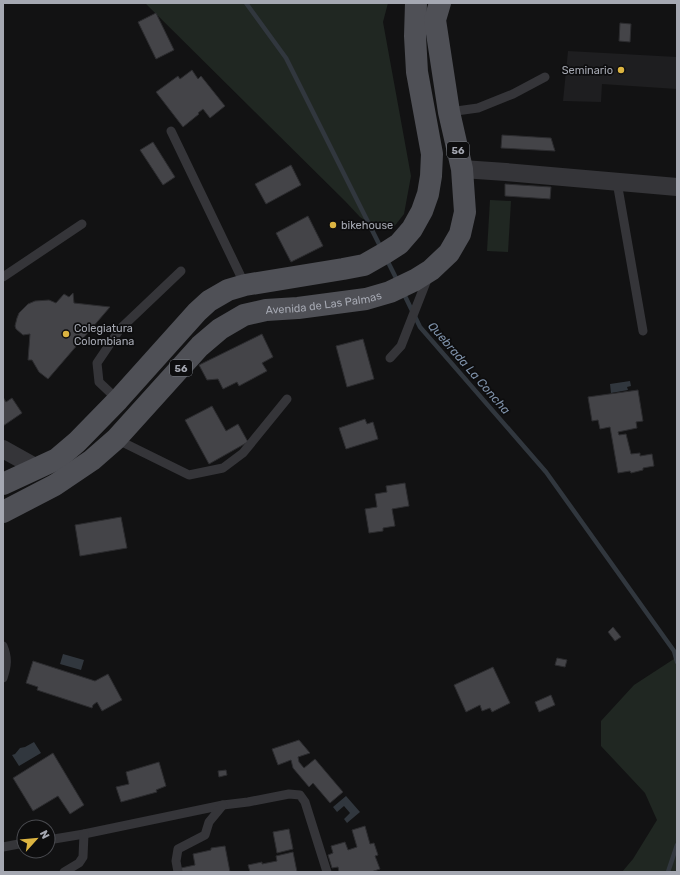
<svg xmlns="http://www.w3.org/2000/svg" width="680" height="875" font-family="Rubik,sans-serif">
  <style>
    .built { fill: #1e1e20 }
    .green { fill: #202722 }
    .water { fill: #31373e }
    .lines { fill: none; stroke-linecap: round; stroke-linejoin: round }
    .stream { stroke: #31373e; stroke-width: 4.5 }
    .building { fill: #444448; stroke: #2c2c2f }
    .service { stroke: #353539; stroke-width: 9 }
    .minor { stroke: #353539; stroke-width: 18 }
    .primary { stroke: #4f5056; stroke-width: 22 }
    .poi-dot { fill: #dcb441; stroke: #0d0d0e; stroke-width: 1.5 }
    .labels { text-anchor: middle; stroke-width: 3.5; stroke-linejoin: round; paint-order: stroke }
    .shield { fill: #0d0d0e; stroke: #777a81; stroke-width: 1 }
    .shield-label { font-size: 10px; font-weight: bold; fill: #a5a8b2 }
    .poi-label { font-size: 11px; fill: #a5a8b2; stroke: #0d0d0e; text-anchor: start }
    .street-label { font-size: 11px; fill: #a5a8b2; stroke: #0d0d0e }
    .water-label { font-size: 12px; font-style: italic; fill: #7f92aa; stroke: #0d0d0e }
  </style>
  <rect width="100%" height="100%" fill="#121213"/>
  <polygon class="built" points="568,51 677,57 677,89 602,84 601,102 563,101"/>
  <g class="green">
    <polygon points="145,3 388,3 383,22 411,176 404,214 393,228 379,230 360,217 345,201"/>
    <polygon points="490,200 511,201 508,252 487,251"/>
    <polygon points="677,657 677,872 622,872 633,859 657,820 645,793 601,746 601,721 634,685"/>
  </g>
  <g class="water">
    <polygon points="630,381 631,386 627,387 628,390 611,393 610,384"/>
    <polygon points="63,654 84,660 81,670 60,664"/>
    <polygon points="34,742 41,753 19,766 12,755 15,754 20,748 25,747"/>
    <polygon points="346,796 360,812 347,823 344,819 350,813 344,806 337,812 333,807"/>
  </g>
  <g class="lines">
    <g class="stream">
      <polyline points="246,3 286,58 381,248"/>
      <polyline points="387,260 398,282"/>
      <polyline points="403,292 420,327 546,472 674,651 677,662"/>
      <polyline points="668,872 677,845"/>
    </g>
  </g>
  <g class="building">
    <polygon points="156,13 174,50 156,59 138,22"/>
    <polygon points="620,23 631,24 630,42 619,41"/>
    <polygon points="192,70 198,79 201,76 225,106 210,118 203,109 198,113 199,114 183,127 156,92 178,76 180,79"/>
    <polygon points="502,135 551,138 555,151 501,148"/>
    <polygon points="153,142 175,177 163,185 140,150"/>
    <polygon points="291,165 301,185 266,204 255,184"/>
    <polygon points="505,184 551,187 550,199 505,196"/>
    <polygon points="308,216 323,246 291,262 276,233"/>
    <polygon points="73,293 74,303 110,307 48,379 39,372 32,360 28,360 30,334 23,335 16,329 15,326 17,318 19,313 28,304 35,301 49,300 56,303 64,294 69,297"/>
    <polygon points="262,334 273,357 262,363 267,371 239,386 237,382 223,389 218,379 207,380 199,365"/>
    <polygon points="363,339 374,379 347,387 336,346"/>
    <polygon points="638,390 643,421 636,422 637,428 618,432 619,435 626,434 631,454 640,453 640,456 652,454 654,466 643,468 643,470 631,473 630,471 618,473 610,427 600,429 598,420 592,421 588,397"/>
    <polygon points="3,397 6,402 12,398 22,413 3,426"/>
    <polygon points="212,406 226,431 238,424 248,442 209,464 185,420"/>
    <polygon points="365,419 367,424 373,422 378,439 346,449 339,428"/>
    <polygon points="405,483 409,506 392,509 395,526 383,528 383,531 369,533 365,509 377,507 375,494 387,492 386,486"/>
    <polygon points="121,517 127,548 80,556 75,525"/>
    <polygon points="613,627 621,637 615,641 608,632"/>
    <polygon points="557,658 567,660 565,667 555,665"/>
    <polygon points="33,661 95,681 108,674 122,700 102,711 97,702 93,705 92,708 37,690 38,687 26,683"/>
    <polygon points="493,667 510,703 492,712 490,708 482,711 480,705 466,712 454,685"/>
    <polygon points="551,695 555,705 539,712 535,702"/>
    <polygon points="299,740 310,753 298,757 299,762 304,768 315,759 343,792 330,803 313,783 309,787 293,768 291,760 278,765 272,749"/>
    <polygon points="53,753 84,805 70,814 58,796 33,811 13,778"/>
    <polygon points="159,762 166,786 156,790 157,792 121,802 116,787 129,784 126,772"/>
    <polygon points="226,770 227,775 219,777 218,771"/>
    <polygon points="365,826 370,844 374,843 378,855 375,856 380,869 371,872 339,872 338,867 332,868 328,855 333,853 331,846 345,842 348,850 357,847 352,830"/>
    <polygon points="289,829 293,849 277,853 273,832"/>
    <polygon points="225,846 230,872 182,872 181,868 195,865 193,854 211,850 211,848"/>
    <polygon points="293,852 297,872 250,872 248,865 262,862 262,864 277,861 276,856"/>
  </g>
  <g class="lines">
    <g class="service">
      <polyline points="449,112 478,108 513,94 545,77"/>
      <polyline points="171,131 245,285"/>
      <polyline points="617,182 643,331"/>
      <polyline points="3,277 82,224"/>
      <polyline points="390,358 401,346 428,277"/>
      <polyline points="118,400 99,382 97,363 120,329 181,271"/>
      <polyline points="116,439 189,475 223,468 243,453 287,399"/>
      <path d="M 3,646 C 8,658 7,666 3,678"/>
      <polyline points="48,840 84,834 223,805 248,802 289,794 300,795 305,802 327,872"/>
      <polyline points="3,847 24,843"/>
      <polyline points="64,872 79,863 83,857 84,834"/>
      <polyline points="178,872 176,861 178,849 205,835 209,822 223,805"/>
    </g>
    <g class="minor">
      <polyline points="462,169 506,172 677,187"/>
      <polyline points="3,449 37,468"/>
    </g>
    <g class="primary">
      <polyline points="3,484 57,459 77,442 118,400 197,312 209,301 228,290 245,285 343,269 364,265 385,253 399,244 412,229 422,211 428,194 431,176 432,154 417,72 415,36 416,3"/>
      <path id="s1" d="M 3,512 L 55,485 L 92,460 L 116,439 L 200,346 L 220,329 L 244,315 L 266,310 L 298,308 L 366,299 L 390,292 L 415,280 L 431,270 L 449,253 L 460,234 L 465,212 L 462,169 L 449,112 L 435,20 L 440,3"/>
    </g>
  </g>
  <g class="poi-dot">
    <circle cx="621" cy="70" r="4"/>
    <circle cx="333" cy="225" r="4"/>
    <circle cx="66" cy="334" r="4"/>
  </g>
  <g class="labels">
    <g class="shield">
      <rect x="447" y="142" width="22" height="16" rx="3"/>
      <rect x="170" y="360" width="22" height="16" rx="3"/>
    </g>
    <g class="shield-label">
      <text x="458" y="154">56</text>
      <text x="181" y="372">56</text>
    </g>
    <g class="poi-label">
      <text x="613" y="74" text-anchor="end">Seminario</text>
      <text x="341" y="229">bikehouse</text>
      <text x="74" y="332">Colegiatura<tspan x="74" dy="13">Colombiana</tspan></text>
    </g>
    <g class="street-label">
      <text dy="4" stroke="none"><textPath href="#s1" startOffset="395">Avenida de Las Palmas</textPath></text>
    </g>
    <g class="water-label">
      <text transform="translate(469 368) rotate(49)" y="4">Quebrada La Concha</text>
    </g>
  </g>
  <rect width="680" height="875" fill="none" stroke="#a5a8b2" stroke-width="8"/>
  <g transform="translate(36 839) rotate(63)"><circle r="19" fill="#0d0d0e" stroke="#4a4b50"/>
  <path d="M0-3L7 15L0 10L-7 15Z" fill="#dcb441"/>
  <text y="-6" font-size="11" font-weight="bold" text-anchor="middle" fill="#a5a8b2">N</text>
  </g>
</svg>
